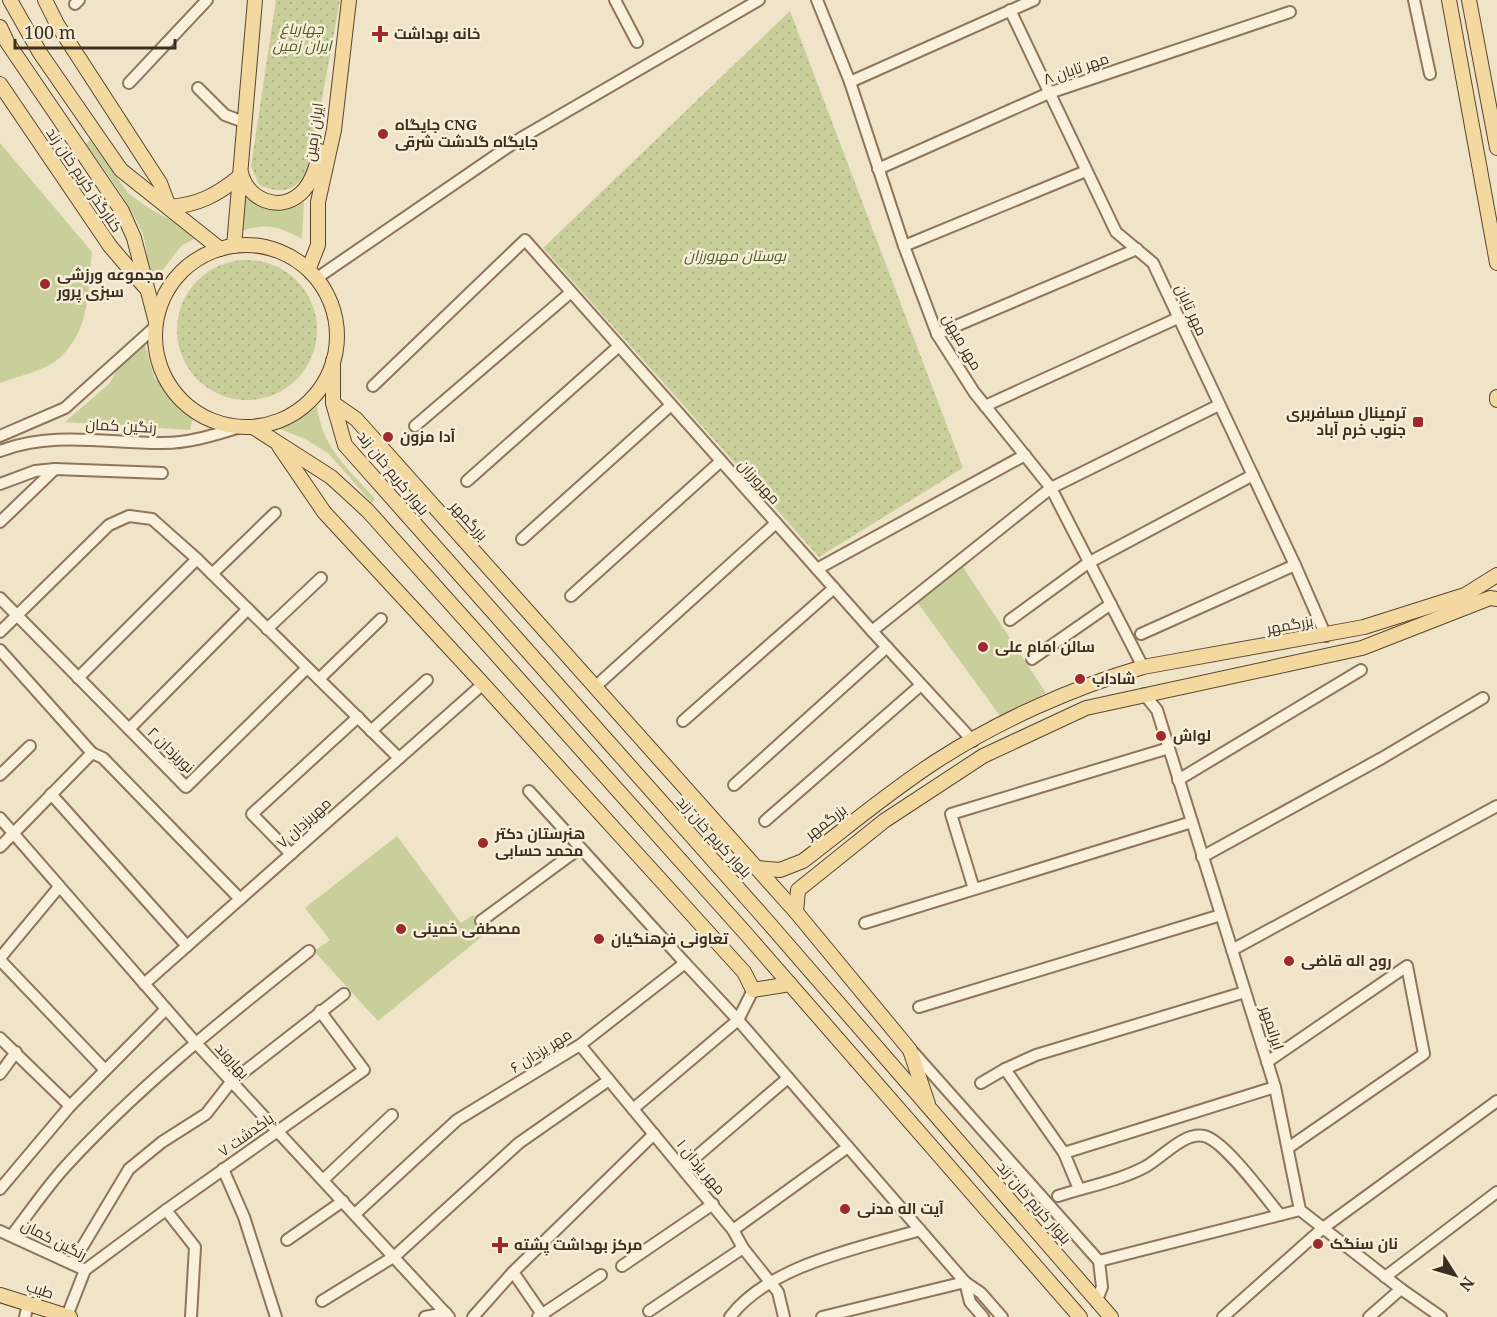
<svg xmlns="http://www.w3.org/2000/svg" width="1497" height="1317" font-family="'Noto Serif',Cairo,serif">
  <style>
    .grass { fill: #c9cf9b }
    .park { fill: url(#park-dots) }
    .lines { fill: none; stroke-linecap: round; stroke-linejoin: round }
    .minor-casing { stroke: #8d765c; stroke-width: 14 }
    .major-casing { stroke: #5b4430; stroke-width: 16 }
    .minor { stroke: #faf1dc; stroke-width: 10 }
    .major { stroke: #f3d9a0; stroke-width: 14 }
    .poi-dot { fill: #9e2a2b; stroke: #f7eed8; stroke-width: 2 }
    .labels { text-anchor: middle; stroke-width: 5; stroke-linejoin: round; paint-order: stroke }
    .park-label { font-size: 15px; font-style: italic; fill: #4d5a26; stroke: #f7eed8 }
    .poi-label { font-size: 15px; font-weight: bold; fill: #3d2e20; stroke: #f7eed8; text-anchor: start }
    .street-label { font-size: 15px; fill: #3d2e20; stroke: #f7eed8 }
  </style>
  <defs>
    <pattern id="park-dots" width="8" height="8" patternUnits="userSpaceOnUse" patternTransform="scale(1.5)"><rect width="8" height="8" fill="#c9cf9b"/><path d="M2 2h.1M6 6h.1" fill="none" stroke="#aeb285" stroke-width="1.8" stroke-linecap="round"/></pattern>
  </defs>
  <rect width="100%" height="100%" fill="#f0e4c8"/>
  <g class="grass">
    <path d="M 90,140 L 128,193 L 150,209 L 191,231 L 194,239 L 181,246 L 153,283 C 145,271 149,246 141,230 C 127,199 105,171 86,144 Z"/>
    <path d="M 0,143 L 92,252 C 88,292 90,337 53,363 C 38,372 16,377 0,383 Z"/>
    <path d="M 244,197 C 266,210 282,217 304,202 L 302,239 C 278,226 267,223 241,231 Z"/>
    <polygon points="135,338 143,338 154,377 193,419 190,430 65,422 109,384"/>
    <path d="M 317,406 C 322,448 348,468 375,499 L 372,503 L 328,453 L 305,439 L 278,428 L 300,418 Z"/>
    <polygon points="961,564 1046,693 1000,716 917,602"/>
    <polygon points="397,836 461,923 473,915 485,934 378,1021 314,951 330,940 305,908"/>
  </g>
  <g class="park">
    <path d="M 276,0 L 340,0 L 309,170 C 296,191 282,195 259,185 L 251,166 Z"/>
    <polygon points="790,11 963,468 819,557 543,248"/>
    <circle cx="247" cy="330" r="70"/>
  </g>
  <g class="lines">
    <defs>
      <g id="minor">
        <polyline points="615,0 637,42"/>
        <polyline points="817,0 850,82 904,246 937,334 974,392 1051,488 1143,667"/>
        <polyline points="1414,0 1430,74"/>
        <polyline points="75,4 79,0"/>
        <polyline points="1010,10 1116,232 1153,263 1295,565 1326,636"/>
        <polyline points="850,82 1034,0"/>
        <polyline points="129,83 207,0"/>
        <polyline points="198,88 225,115 244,122"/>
        <polyline points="878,169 1049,93 1290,12"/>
        <polyline points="904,246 1086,171"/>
        <polyline points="317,278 521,138 759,0"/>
        <polyline points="937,334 1137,249"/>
        <polyline points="373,386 525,240 872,631 973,741"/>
        <polyline points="985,406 1178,318"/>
        <polyline points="415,426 570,293"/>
        <polyline points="0,436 65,408 155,327"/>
        <path d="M 0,451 C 51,431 107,443 159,443 C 186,444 215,435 240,427"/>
        <polyline points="467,481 619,346"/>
        <polyline points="0,484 35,471 55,469 162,473"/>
        <polyline points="0,522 55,469"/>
        <polyline points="522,539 671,405"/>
        <polyline points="817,569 1025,455"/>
        <polyline points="212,574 275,513"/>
        <polyline points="571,596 721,461"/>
        <polyline points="0,598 186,787 307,668"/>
        <polyline points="1010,620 1088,563 1253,475"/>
        <polyline points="267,629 321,578"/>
        <polyline points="872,631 1051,488 1219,405"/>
        <polyline points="0,632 109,525 129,516 152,519 197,559 399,758"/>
        <polyline points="1141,634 1295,565"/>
        <polyline points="0,650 92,753 0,847"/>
        <polyline points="1032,659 1111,604"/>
        <polyline points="78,678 197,559"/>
        <polyline points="319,679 381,619"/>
        <polyline points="596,686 776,523"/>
        <polyline points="1144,694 1157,710 1275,1087 1300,1210 1401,1289 1441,1317"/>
        <polyline points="683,721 834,588"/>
        <polyline points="129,729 248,609"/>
        <polyline points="371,731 427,680"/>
        <polyline points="92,753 103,758 240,899"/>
        <polyline points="0,775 30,746"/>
        <polyline points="1178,780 1361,670"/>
        <polyline points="734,785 887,647"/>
        <polyline points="529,791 685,963"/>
        <polyline points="51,794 187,946"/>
        <polyline points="0,818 195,1042 449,1317"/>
        <polyline points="765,821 921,685"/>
        <polyline points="291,854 252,814 358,717"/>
        <polyline points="1202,857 1382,758 1483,698"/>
        <polyline points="974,889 951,814 1169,748"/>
        <polyline points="481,921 580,848"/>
        <polyline points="865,923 1192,822"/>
        <polyline points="1232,950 1497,806"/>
        <polyline points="0,958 59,887"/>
        <polyline points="0,960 105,1070"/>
        <polyline points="144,984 483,684"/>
        <polyline points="919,1007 1221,915"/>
        <polyline points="0,1038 70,1106"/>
        <polyline points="580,1045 733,1230 743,1248 778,1292 784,1317"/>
        <polyline points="913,1052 1099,1261 1102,1287 1097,1300"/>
        <polyline points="1267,1062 1407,966 1424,1054 1288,1148"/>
        <polyline points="1005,1069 1064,1153 1079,1189"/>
        <polyline points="0,1074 16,1052"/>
        <polyline points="981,1083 1005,1069 1036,1055 1245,992"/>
        <polyline points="633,1109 738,1020 753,990"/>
        <polyline points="1064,1153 1275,1087"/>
        <polyline points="683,1168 788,1078"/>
        <polyline points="223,1169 244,1217 276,1317"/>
        <polyline points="323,1180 392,1115"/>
        <polyline points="0,1189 70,1106 166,1009"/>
        <path d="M 1058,1196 C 1086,1187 1118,1181 1145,1167 C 1162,1158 1183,1132 1204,1136 C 1224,1140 1266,1198 1280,1215"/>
        <polyline points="166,1210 195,1247 191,1317"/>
        <polyline points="355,1214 457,1120 580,1045 685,963 738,1020 965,1282 981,1293 1002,1317"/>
        <polyline points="733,1230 848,1147"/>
        <polyline points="0,1231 85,1270 67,1316"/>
        <path d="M 12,1235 C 29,1213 46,1188 65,1167 C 139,1086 224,1019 309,951"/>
        <polyline points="287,1240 343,1201"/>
        <polyline points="1099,1261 1300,1210"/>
        <polyline points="72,1264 129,1169 162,1142 206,1114 231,1082 344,994"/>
        <polyline points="622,1266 713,1204"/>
        <polyline points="85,1270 166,1210 364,1070 320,1011"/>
        <polyline points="513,1272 544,1317"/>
        <polyline points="1385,1277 1497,1192"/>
        <polyline points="965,1282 970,1302 983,1317"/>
        <polyline points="322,1301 395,1256 519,1143 609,1080"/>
        <polyline points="649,1311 743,1248"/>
        <polyline points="25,1317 28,1304"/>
        <polyline points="425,1317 446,1313"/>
        <polyline points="473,1317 513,1272 654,1134"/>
        <polyline points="538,1317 601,1275"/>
        <path d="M 730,1317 C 769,1265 860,1248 920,1230"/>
        <polyline points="822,1317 965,1282"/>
        <polyline points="1223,1317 1323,1228 1497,1101"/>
        <polyline points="1369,1317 1401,1289"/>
      </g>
      <g id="major">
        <polyline points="10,0 40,53 121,170 220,249"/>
        <path d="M 45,0 L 57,24 L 160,183 L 169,207 C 198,205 217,195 239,177"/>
        <polyline points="1449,0 1497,263"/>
        <polyline points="1469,0 1497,148"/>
        <polyline points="0,27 7,42 122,211 134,238 156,322"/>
        <polyline points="0,84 110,246 145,287"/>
        <path d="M 241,173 C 248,199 278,213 300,194 C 312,184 317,166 320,151"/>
        <circle cx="246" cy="336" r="91"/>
        <polyline points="234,246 255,0"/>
        <polyline points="309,268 318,245 318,202 334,130 349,0"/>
        <polyline points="333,361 333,403 345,445 767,921 1111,1317"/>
        <polyline points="1497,397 1497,400"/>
        <polyline points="333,403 356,419 796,912 910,1050 928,1104"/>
        <polyline points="253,427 331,477 368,511 748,936 1080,1317"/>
        <polyline points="279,446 324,512 483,684 744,972 753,990 790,984"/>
        <path d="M 757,868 L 780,870 L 803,861 C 846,828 889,792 935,762 C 998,721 1072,688 1143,667 L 1364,627 L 1465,595 L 1497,575"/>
        <polyline points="796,912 798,890 884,821 983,756 1086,708 1362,648 1490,598 1497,599"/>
        <polyline points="0,1295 70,1317"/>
      </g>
    </defs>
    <use href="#minor" class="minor-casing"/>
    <use href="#major" class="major-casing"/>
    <use href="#minor" class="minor"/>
    <use href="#major" class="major"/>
  </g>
  <g class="poi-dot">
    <path d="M377 25h6v6h6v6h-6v6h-6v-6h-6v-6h6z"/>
    <circle cx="383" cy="134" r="6"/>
    <circle cx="45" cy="284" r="6"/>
    <rect x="1412" y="416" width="12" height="12" rx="3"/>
    <circle cx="388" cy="437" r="6"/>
    <circle cx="983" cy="647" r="6"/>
    <circle cx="1080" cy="679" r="6"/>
    <circle cx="1161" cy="736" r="6"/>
    <circle cx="483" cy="843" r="6"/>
    <circle cx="401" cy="929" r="6"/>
    <circle cx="599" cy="939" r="6"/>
    <circle cx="1289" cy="961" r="6"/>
    <circle cx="845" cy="1209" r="6"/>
    <circle cx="1318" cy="1244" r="6"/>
    <path d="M497 1236h6v6h6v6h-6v6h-6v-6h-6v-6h6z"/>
  </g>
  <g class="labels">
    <g class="park-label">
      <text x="302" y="34">چهارباغ<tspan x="302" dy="17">ایران زمین</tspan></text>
      <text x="735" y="261">بوستان مهرورزان</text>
    </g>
    <g class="poi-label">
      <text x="394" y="39">خانه بهداشت</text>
      <text x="395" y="130">جایگاه CNG<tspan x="395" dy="17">جایگاه گلدشت شرقی</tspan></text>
      <text x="57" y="280">مجموعه ورزشی<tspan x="57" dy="17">سبزی پرور</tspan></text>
      <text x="1406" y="418" text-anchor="end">ترمینال مسافربری<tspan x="1406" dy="17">جنوب خرم آباد</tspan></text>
      <text x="400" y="442">آدا مزون</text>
      <text x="995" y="652">سالن امام علی</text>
      <text x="1092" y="684">شاداب</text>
      <text x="1173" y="741">لواش</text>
      <text x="495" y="839">هنرستان دکتر<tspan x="495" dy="17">محمد حسابی</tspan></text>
      <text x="413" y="934">مصطفی خمینی</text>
      <text x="611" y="944">تعاونی فرهنگیان</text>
      <text x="1301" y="966">روح اله قاضی</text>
      <text x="857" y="1214">آیت اله مدنی</text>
      <text x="1330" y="1249">نان سنگک</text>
      <text x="514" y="1250">مرکز بهداشت پشته</text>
    </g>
    <g class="street-label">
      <text transform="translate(1076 69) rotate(-19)" y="5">مهر تابان ۸</text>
      <text transform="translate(314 132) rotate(-82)" y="5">ایران زمین</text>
      <text transform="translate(84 180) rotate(56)" y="5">کنارگذر کریم خان زند</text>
      <text transform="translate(1191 310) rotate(65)" y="5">مهر تابان</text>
      <text transform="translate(962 342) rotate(60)" y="5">مهر میهن</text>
      <text transform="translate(121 426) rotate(3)" y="5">رنگین کمان</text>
      <text transform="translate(393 473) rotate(51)" y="5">بلوار کریم خان زند</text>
      <text transform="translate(759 482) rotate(48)" y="5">مهرورزان</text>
      <text transform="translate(469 521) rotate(48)" y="5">بزرگمهر</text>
      <text transform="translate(1290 625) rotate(-10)" y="5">بزرگمهر</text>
      <text transform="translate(171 750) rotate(44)" y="5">نوریزدان ۲</text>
      <text transform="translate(826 822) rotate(-37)" y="5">بزرگمهر</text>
      <text transform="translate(304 823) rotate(-42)" y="5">مهریزدان ۷</text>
      <text transform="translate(714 837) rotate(48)" y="5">بلوار کریم خان زند</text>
      <text transform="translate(1272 1028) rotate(72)" y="5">ایرانمهر</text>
      <text transform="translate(541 1051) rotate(-32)" y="5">مهر یزدان ۶</text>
      <text transform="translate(232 1061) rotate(48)" y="5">بهاروند</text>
      <text transform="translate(246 1135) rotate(-35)" y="5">پاکدشت ۷</text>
      <text transform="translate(701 1167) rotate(50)" y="5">مهر یزدان ۱</text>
      <text transform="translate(1034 1203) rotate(49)" y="5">بلوار کریم خان زند</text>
      <text transform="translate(54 1240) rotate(27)" y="5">رنگین کمان</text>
      <text transform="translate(40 1290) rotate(18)" y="5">طیب</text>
    </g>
  </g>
  <g transform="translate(1455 1275) rotate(127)" stroke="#f7eed8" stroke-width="4.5" paint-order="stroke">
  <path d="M0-4.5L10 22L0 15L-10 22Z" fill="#3d2e20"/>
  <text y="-9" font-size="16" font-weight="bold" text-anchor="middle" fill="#3d2e20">N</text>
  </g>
  <path d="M15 39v9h160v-9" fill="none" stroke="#3d2e20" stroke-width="3"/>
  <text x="24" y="39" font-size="18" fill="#3d2e20" stroke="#f7eed8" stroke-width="4.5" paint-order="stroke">100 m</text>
</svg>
